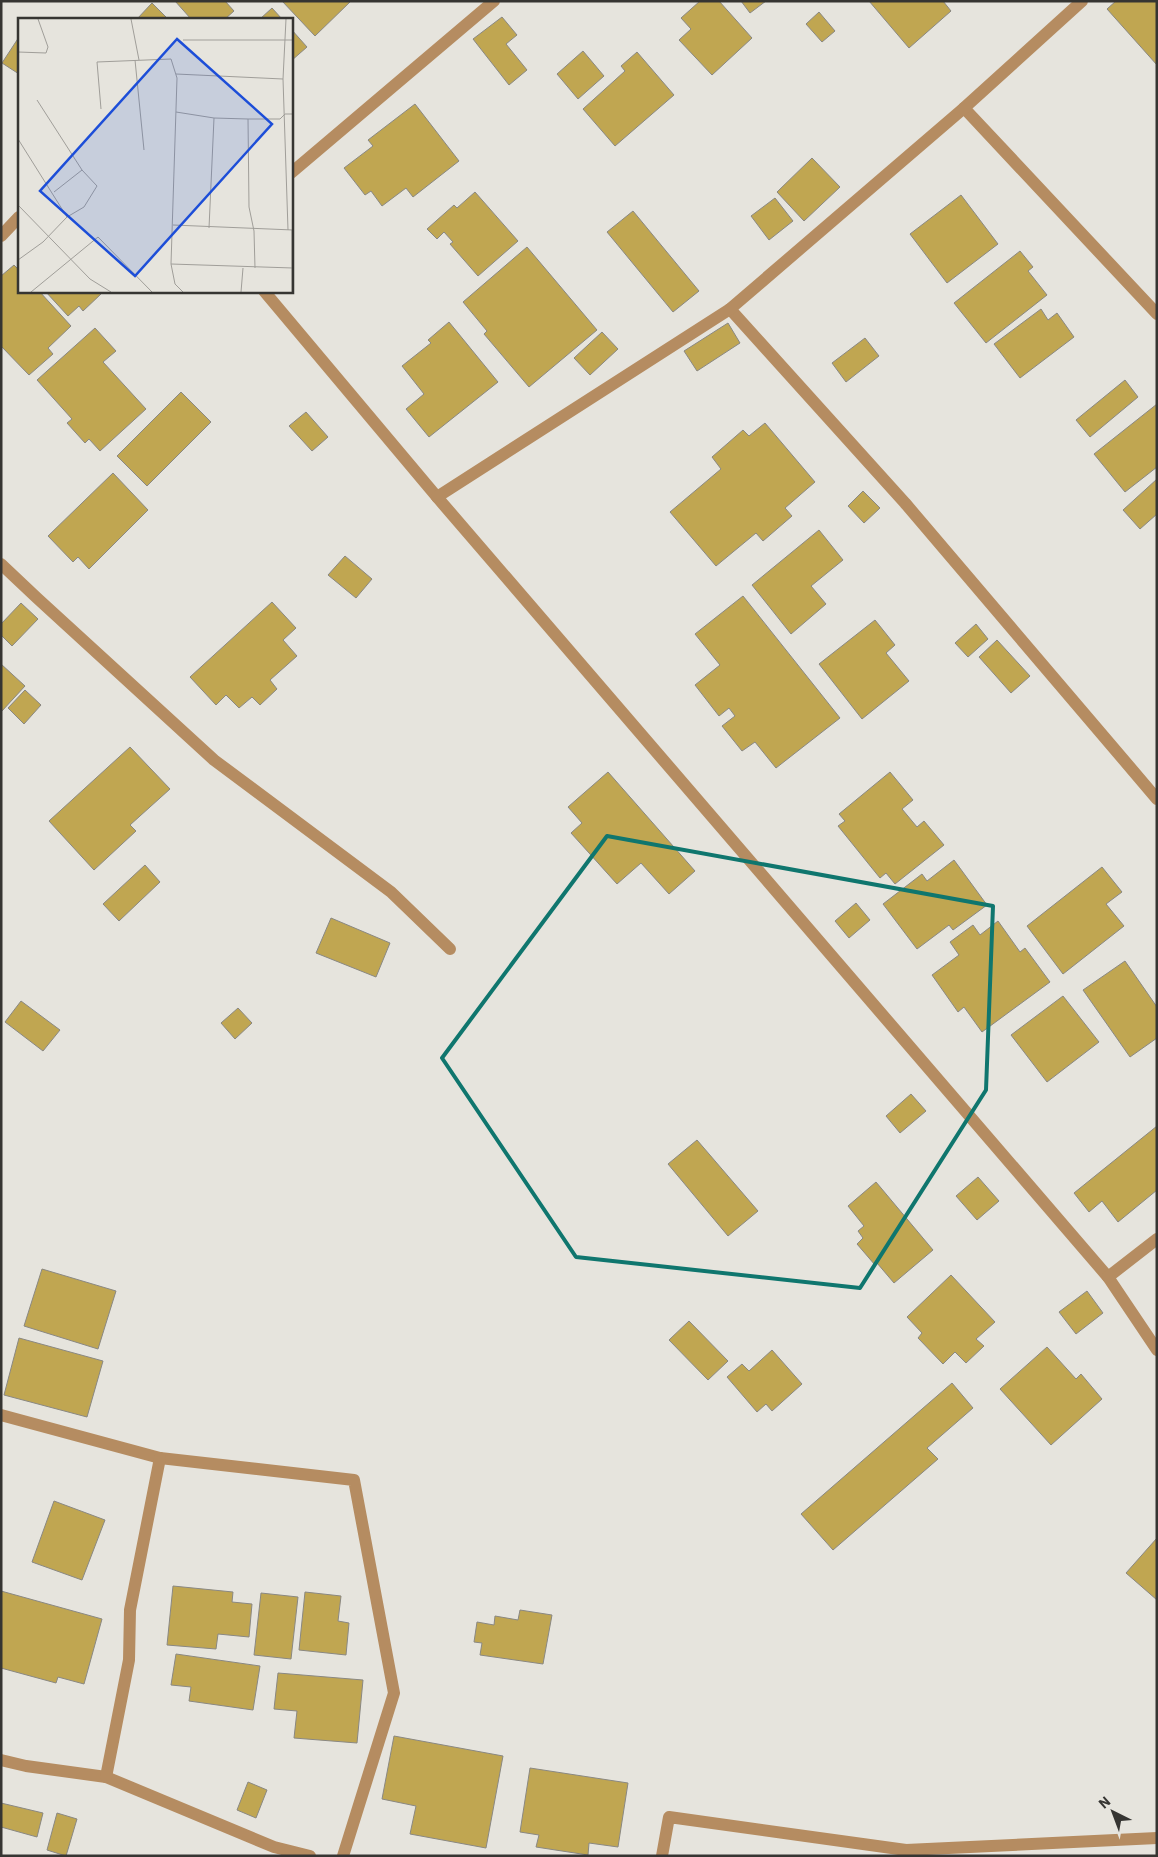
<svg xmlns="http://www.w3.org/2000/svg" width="1158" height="1857" font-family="'IBM Plex Sans',sans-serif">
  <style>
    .building { fill: #c0a651; stroke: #8a8882 }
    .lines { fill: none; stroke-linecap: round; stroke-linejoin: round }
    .minor { stroke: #b58c61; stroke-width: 12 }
    .marked { fill: none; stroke: #0f766e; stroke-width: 4; stroke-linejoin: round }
    .inset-road { fill: none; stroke: #a09e99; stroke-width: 1 }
    .view { fill: #1d4ed8; fill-opacity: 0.15; stroke: #1d4ed8; stroke-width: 2.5 }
    .inset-edge { fill: none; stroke: #363532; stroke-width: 2.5 }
  </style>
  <rect width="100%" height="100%" fill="#e6e4dd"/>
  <g class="building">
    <polygon points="175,1 225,1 234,11 225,19 191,19"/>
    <polygon points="282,1 351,1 315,36"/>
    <polygon points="700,1 719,1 752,38 712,75 679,40 691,29 681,18"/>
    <polygon points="741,1 766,1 750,13"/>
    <polygon points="869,1 943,1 951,11 909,48"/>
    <polygon points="1116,1 1157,1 1157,65 1107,9"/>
    <polygon points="152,3 168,19 137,19"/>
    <polygon points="272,8 282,19 260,19"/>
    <polygon points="819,12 835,31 822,42 806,24"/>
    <polygon points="502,17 517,35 506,44 527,70 509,85 473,39"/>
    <polygon points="291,29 307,47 291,61"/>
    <polygon points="19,37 19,74 2,63"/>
    <polygon points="583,51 604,76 578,99 557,74"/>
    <polygon points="637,52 674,95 615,146 583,109 625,71 621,66"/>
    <polygon points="415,104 459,161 413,197 406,188 382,206 371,191 365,195 344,168 373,146 368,140"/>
    <polygon points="812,158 840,187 804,221 777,192"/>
    <polygon points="475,192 518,241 478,276 450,244 453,242 444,232 437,239 427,229 454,205 457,208"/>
    <polygon points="961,195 998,244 947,283 910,234"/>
    <polygon points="775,198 793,221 769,240 751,216"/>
    <polygon points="633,211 699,291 673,312 607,232"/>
    <polygon points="527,247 597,330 529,387 484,334 487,331 463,302"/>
    <polygon points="1020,251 1033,267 1028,271 1047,295 986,343 954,303"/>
    <polygon points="14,265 19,270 19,291 39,291 71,326 48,348 53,354 29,375 1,346 1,276"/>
    <polygon points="45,291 99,291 101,294 83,311 79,306 68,316"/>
    <polygon points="1041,309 1048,320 1057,313 1074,337 1020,378 994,344"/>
    <polygon points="449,322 498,382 429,437 406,409 424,394 402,366 431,343 428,340"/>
    <polygon points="728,323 740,343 697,371 684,351"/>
    <polygon points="95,328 116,351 103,362 146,409 100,451 89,439 85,443 67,423 72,419 37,380"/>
    <polygon points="602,332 618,349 590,375 574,358"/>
    <polygon points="865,338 879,356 846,382 832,363"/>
    <polygon points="1125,380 1138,397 1090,437 1076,420"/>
    <polygon points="181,392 211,422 147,486 117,456"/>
    <polygon points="1157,404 1157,467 1125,492 1094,454"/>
    <polygon points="306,412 328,437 312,451 289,426"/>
    <polygon points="765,423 815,482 785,508 792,516 763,541 756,533 716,566 670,512 721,469 712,457 743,430 749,436"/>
    <polygon points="113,473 148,510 89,569 78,557 73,562 48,536"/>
    <polygon points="1157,479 1157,514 1140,529 1123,510"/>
    <polygon points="863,491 880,508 864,523 848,506"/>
    <polygon points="819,530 843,560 811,586 826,604 791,634 752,585"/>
    <polygon points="345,556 372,579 356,598 328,575"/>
    <polygon points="743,596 840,718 776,768 755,742 742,751 722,726 735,716 729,708 719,716 695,685 720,665 695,634"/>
    <polygon points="272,602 296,628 283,640 297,656 270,680 277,689 260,705 252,697 239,708 226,695 216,705 190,677"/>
    <polygon points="21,603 38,619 12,646 1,635 1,624"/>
    <polygon points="875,620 895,645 886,653 909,681 862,719 819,664"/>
    <polygon points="976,624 988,639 968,657 955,643"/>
    <polygon points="997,640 1030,676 1011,693 979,657"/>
    <polygon points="1,664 25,686 2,711 1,710"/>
    <polygon points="25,690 41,705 24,724 8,708"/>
    <polygon points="130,747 170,789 130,825 136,831 94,870 49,821"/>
    <polygon points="608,772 695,871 669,894 641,863 617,884 571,833 582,823 568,807"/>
    <polygon points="890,772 913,800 902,809 917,827 924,821 944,845 895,884 886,873 880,878 838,826 845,821 839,814"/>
    <polygon points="954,860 987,905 953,930 949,925 917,949 883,904 922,874 927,881"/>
    <polygon points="145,865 160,882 119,921 103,904"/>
    <polygon points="1102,867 1122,892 1106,904 1124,926 1063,974 1027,926"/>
    <polygon points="856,903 870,920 849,938 835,921"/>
    <polygon points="331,918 390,943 376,977 316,953"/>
    <polygon points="998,921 1020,952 1025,948 1050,982 982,1032 964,1007 958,1012 932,975 959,955 950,942 973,925 980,935"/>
    <polygon points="1125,961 1157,1007 1157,1038 1130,1057 1083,990"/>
    <polygon points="1063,996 1099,1042 1047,1082 1011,1035"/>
    <polygon points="21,1001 60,1030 43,1051 5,1022"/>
    <polygon points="238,1008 252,1023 235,1039 221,1023"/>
    <polygon points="911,1094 926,1111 900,1133 886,1116"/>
    <polygon points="1157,1126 1157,1190 1118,1222 1102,1201 1089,1212 1074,1193"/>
    <polygon points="697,1140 758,1211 728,1236 668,1164"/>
    <polygon points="978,1177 999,1201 977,1220 956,1196"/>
    <polygon points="876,1182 933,1250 894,1283 877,1263 875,1265 857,1244 863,1238 858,1231 864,1226 848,1206"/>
    <polygon points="42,1269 116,1291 98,1349 24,1326"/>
    <polygon points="951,1275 995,1322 976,1339 984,1346 966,1363 955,1352 943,1364 918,1338 922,1333 907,1317"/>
    <polygon points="1087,1291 1103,1313 1076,1334 1059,1312"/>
    <polygon points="689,1321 728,1361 708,1380 669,1340"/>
    <polygon points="19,1338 103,1361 87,1417 4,1395"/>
    <polygon points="1047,1347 1076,1379 1081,1374 1102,1399 1051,1445 1000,1389"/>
    <polygon points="772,1350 802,1384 772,1411 766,1404 757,1412 727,1377 742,1364 749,1371"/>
    <polygon points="952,1383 973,1408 927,1448 938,1459 833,1550 801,1514"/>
    <polygon points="54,1501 105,1520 82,1580 32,1562"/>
    <polygon points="1157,1538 1157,1600 1126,1573"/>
    <polygon points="173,1586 233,1592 232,1602 252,1604 249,1637 218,1634 216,1649 167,1645"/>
    <polygon points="1,1591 102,1619 84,1684 58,1677 56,1683 1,1668"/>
    <polygon points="305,1592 341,1596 338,1621 349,1623 346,1655 299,1650"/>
    <polygon points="261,1593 298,1597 291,1659 254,1655"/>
    <polygon points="520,1610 552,1615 543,1664 480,1655 482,1643 474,1642 477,1622 494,1625 495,1616 518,1620"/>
    <polygon points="176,1654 260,1666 253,1710 189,1701 191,1687 171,1685"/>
    <polygon points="278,1673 363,1680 357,1743 294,1738 297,1711 274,1709"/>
    <polygon points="394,1736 503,1756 486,1848 410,1834 416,1806 382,1799"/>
    <polygon points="530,1768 628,1783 618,1847 589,1843 588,1855 536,1847 539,1835 520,1832"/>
    <polygon points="248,1782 267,1790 256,1818 237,1810"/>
    <polygon points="1,1803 43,1813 37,1837 1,1827"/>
    <polygon points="57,1813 77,1819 66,1856 47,1850"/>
  </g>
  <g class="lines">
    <g class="minor">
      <polyline points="964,108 1157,314"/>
      <polyline points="291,173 494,1"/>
      <polyline points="1,236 19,217"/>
      <polyline points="264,291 437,497 1108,1277 1157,1350"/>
      <polyline points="730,309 905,503 1157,799"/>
      <polyline points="437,497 730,309 964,108 1082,1"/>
      <polyline points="1,564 37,598 214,760 391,892 450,949"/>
      <polyline points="1108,1277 1157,1239"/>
      <polyline points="1,1415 160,1458 354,1480 394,1693 343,1856"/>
      <polyline points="1,1760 26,1766 106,1777 274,1847 310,1856"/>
      <polyline points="106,1777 129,1660 130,1610 160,1458"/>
      <polyline points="662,1856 669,1817 906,1850 1157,1838"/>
    </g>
  </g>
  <path class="marked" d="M 607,836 L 993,906 L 986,1090 L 860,1288 L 576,1257 L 442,1058 Z"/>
  <g transform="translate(18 18)">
    <rect width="275" height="275" fill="#e6e4dd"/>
    <path class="inset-road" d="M 113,1 L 121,42M 268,1 L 265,61 L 270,212M 165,22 L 275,22M 0,34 L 28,35 L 30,29 L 20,1M 117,42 L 126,132M 158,56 L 265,61M 83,91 L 79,44 L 153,41 L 159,60 L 153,246 L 157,266 L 165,274M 158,94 L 196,100 L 230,101 L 262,101 L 267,96 L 275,96M 230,101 L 231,189 L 236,213 L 237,250M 0,121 L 49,199M 36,174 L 64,152M 0,187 L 72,261 L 93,274M 155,207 L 275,212M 191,210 L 196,100M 0,242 L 25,224 L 49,199 L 66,189 L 79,168 L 64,152 L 19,82M 153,246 L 275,250M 13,274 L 80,219 L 134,274M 223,274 L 225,250M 274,274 L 274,212"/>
    <path class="view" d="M 159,21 L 254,106 L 117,258 L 22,173 Z"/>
    <rect width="275" height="275" class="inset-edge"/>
  </g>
  <rect width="1158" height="1857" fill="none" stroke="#363532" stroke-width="5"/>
  <g transform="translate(1113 1812) rotate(318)" stroke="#e6e4dd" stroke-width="4" paint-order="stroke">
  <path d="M0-4L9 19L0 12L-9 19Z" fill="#363532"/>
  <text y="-8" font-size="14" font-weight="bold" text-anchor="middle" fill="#363532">N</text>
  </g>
</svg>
